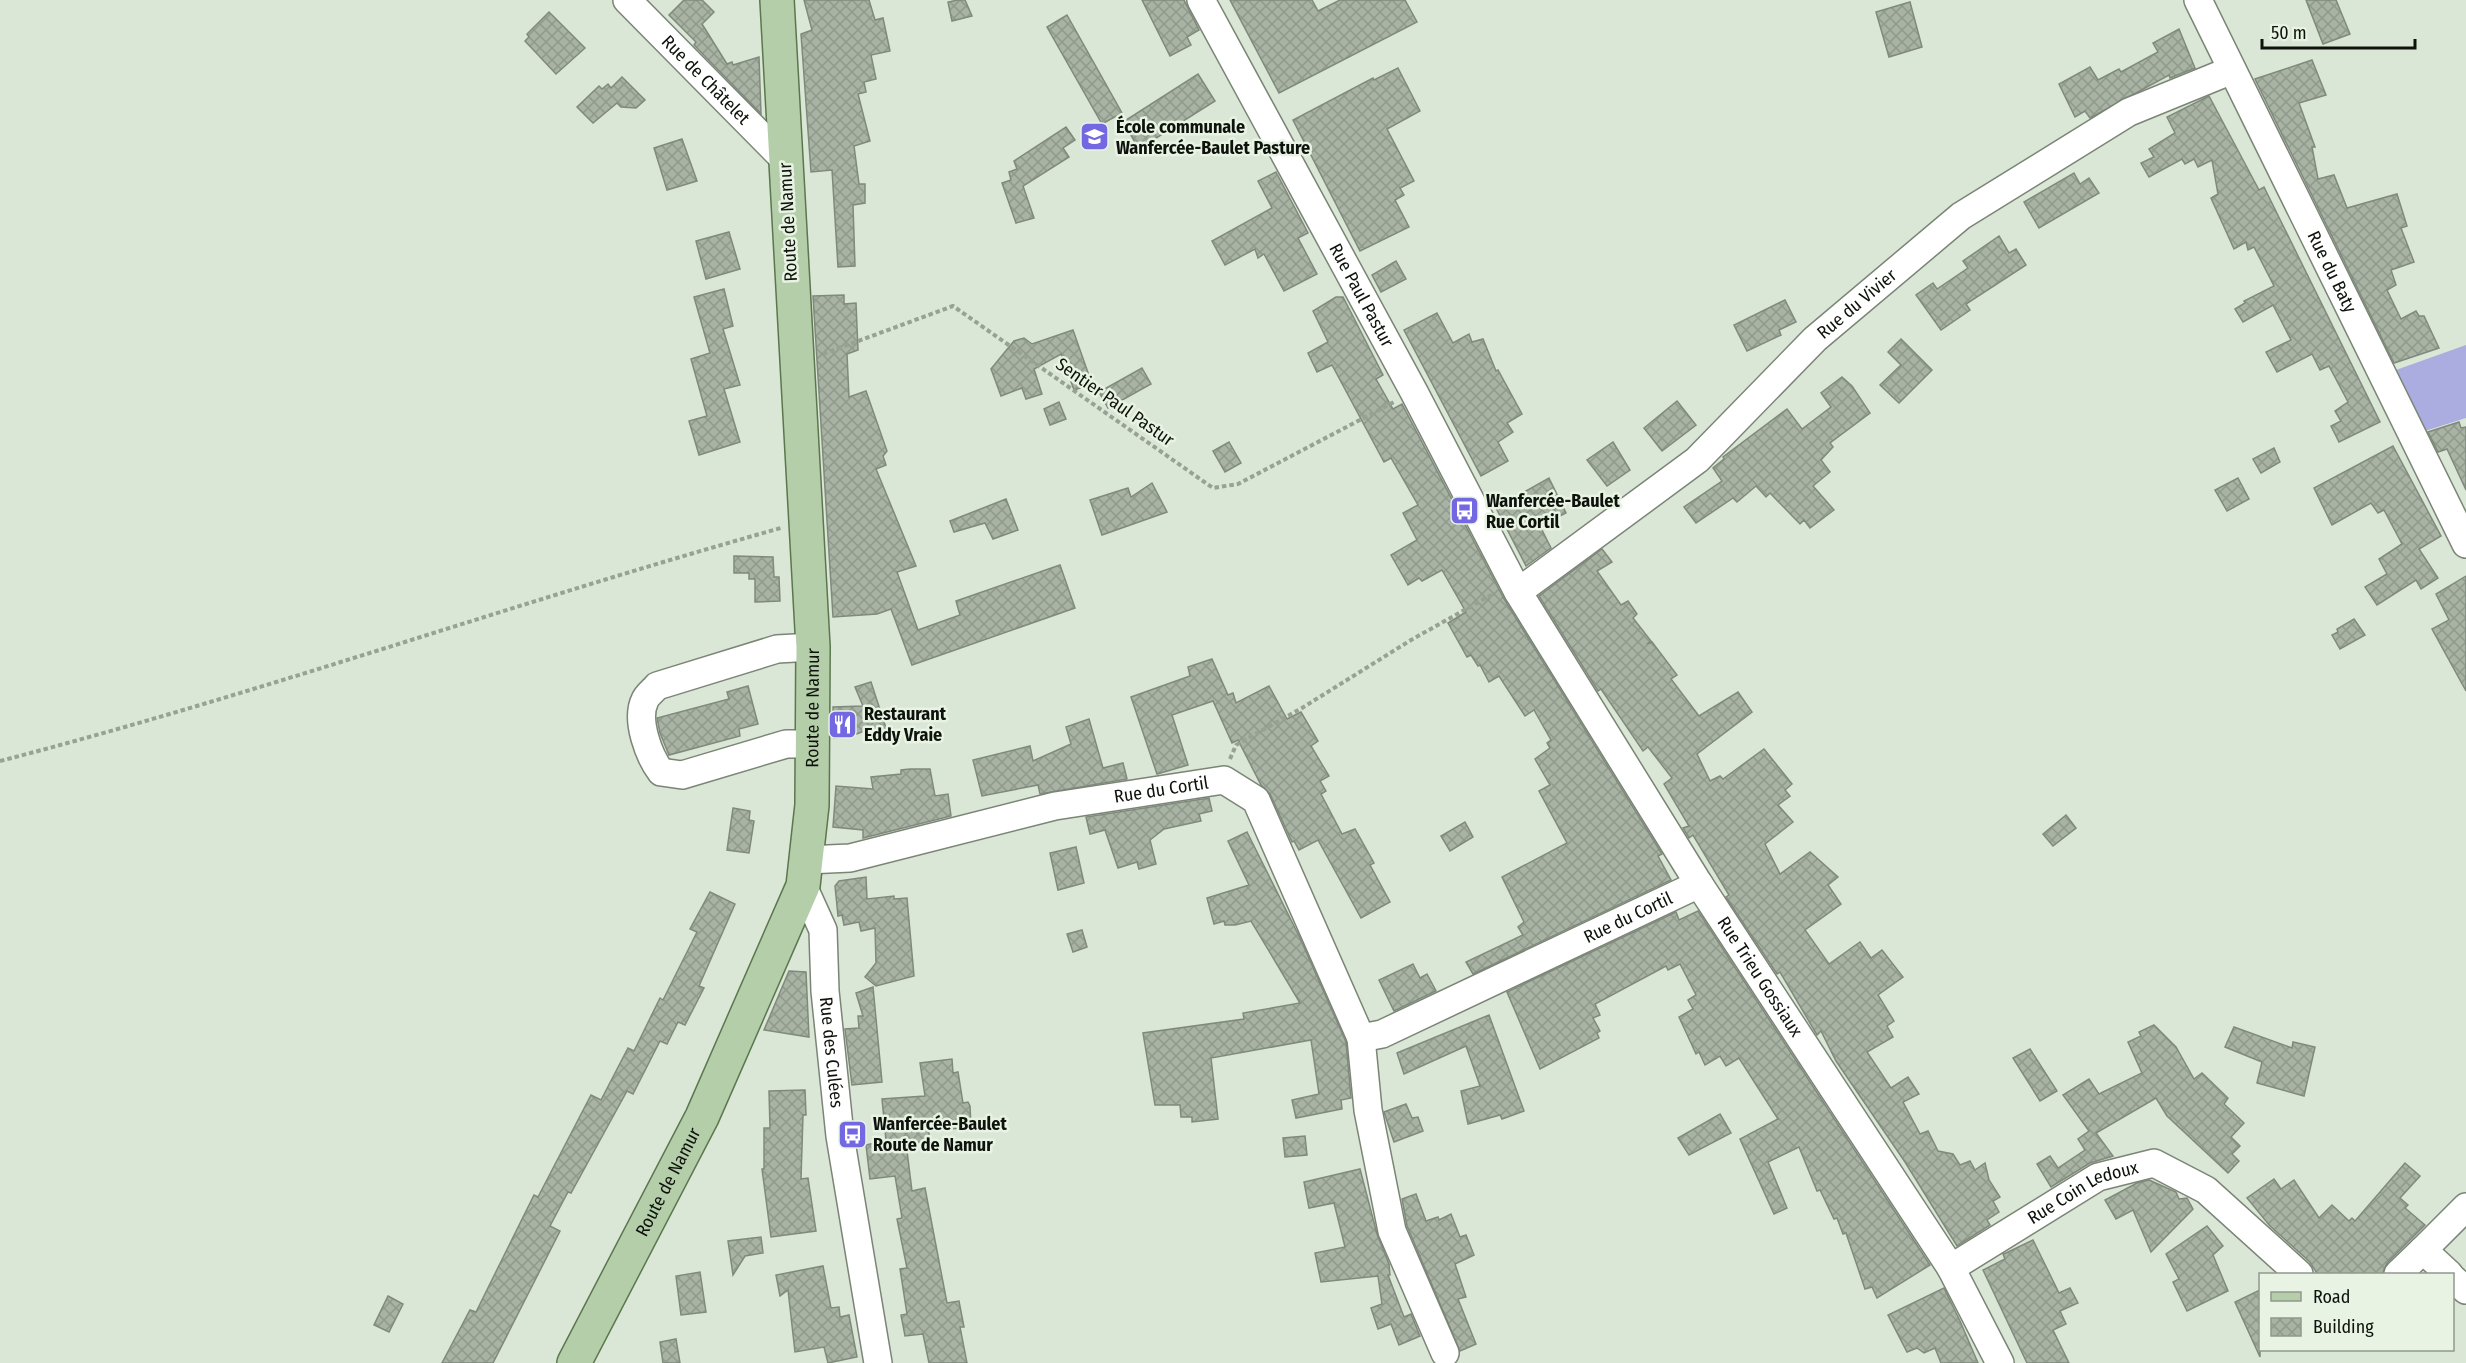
<svg xmlns="http://www.w3.org/2000/svg" width="2466" height="1363" font-family="'Fira Sans Condensed',sans-serif">
  <style>
    .green { fill: #abace0 }
    .building { fill: url(#building-cross-hatch); stroke: #808a7c; stroke-width: 1.5 }
    .lines { fill: none; stroke-linecap: round; stroke-linejoin: round }
    .minor-casing { stroke: #7b8576; stroke-width: 30 }
    .major-casing { stroke: #5b774e; stroke-width: 36 }
    .path { stroke: #97a194; stroke-width: 4; stroke-dasharray: 4.5 3; stroke-linecap: butt }
    .minor { stroke: #fff; stroke-width: 27 }
    .major { stroke: #b5ceaa; stroke-width: 33 }
    .labels { text-anchor: middle; stroke-width: 5; stroke-linejoin: round; paint-order: stroke }
    .street-label { font-size: 18px; fill: #0e120c; stroke: #e8f3e3 }
    .poi-label { font-size: 18px; font-weight: bold; fill: #0e120c; stroke: #e8f3e3; text-anchor: start }
  </style>
  <defs>
    <pattern id="building-cross-hatch" width="8" height="8" patternUnits="userSpaceOnUse" patternTransform="scale(1.5)"><rect width="8" height="8" fill="#a8b3a4"/><path d="M0 0l8 8M0 8l8-8" fill="none" stroke="#8f998c"/></pattern>
  </defs>
  <rect width="100%" height="100%" fill="#dae6d6"/>
  <polygon class="green" points="2466,345 2466,418 2425,431 2396,370"/>
  <g class="building">
    <polygon points="684,0 702,0 714,12 702,24 727,64 732,62 733,65 759,57 761,114 694,45 696,42 669,15"/>
    <polygon points="804,0 869,0 875,20 883,18 890,51 871,55 876,79 864,82 866,92 858,94 870,141 854,146 859,184 865,184 865,203 853,205 855,266 838,267 832,170 811,172 801,34 812,30"/>
    <polygon points="958,0 965,0 972,16 952,21 948,2"/>
    <polygon points="1142,0 1184,0 1199,30 1187,37 1191,45 1170,56"/>
    <polygon points="1230,0 1312,0 1318,11 1340,0 1405,0 1417,22 1279,93"/>
    <polygon points="2306,0 2336,0 2350,34 2323,44"/>
    <polygon points="1910,2 1922,47 1889,57 1876,12"/>
    <polygon points="549,12 585,48 556,74 525,41 529,37 527,34"/>
    <polygon points="1067,15 1122,113 1102,124 1047,27"/>
    <polygon points="2179,29 2195,68 2170,78 2169,75 2090,118 2085,111 2075,117 2059,84 2090,67 2098,80 2119,69 2121,72 2158,52 2153,43"/>
    <polygon points="2312,60 2326,95 2299,103 2315,147 2312,147 2318,179 2334,175 2347,208 2397,194 2407,226 2401,228 2414,262 2391,270 2396,285 2387,290 2401,319 2416,311 2419,316 2424,316 2439,348 2394,363 2255,79"/>
    <polygon points="1398,68 1420,111 1387,129 1414,181 1400,188 1404,195 1395,200 1409,227 1360,251 1293,120 1373,78 1374,80"/>
    <polygon points="1198,74 1215,101 1139,149 1123,122"/>
    <polygon points="622,77 645,100 636,108 621,107 617,103 593,123 577,107 599,86 602,89 608,84 611,88"/>
    <polygon points="2209,96 2259,190 2264,187 2380,422 2339,442 2331,426 2341,421 2335,411 2348,402 2329,366 2320,370 2312,354 2277,372 2266,352 2291,340 2273,305 2243,322 2235,309 2245,303 2244,301 2274,286 2254,247 2248,250 2246,242 2234,249 2211,198 2218,194 2212,160 2198,167 2194,159 2185,164 2182,159 2149,177 2141,163 2154,157 2149,149 2175,133 2167,117"/>
    <polygon points="1066,127 1075,140 1063,148 1069,157 1023,186 1034,218 1016,223 1002,183 1011,180 1009,172 1017,169 1014,161"/>
    <polygon points="682,139 697,181 667,190 654,148"/>
    <polygon points="1276,172 1308,233 1298,238 1317,274 1284,291 1264,254 1258,258 1255,249 1225,265 1212,241 1272,208 1258,181"/>
    <polygon points="2074,173 2080,184 2089,178 2099,193 2039,228 2024,202"/>
    <polygon points="729,232 740,269 706,279 696,241"/>
    <polygon points="1999,236 2009,253 2016,249 2026,265 1966,304 1970,310 1941,330 1916,295 1933,283 1937,289 1968,268 1963,261"/>
    <polygon points="1396,261 1406,279 1381,292 1372,275"/>
    <polygon points="724,289 733,326 723,329 740,385 724,389 740,442 699,455 689,421 707,416 691,359 710,353 694,297"/>
    <polygon points="844,295 844,304 856,303 858,350 847,354 849,397 866,391 887,451 883,456 886,465 876,469 916,566 897,572 918,630 960,615 956,601 1060,565 1075,608 912,665 891,609 877,614 833,617 813,296"/>
    <polygon points="1336,297 1343,297 1383,375 1376,379 1393,409 1402,404 1504,599 1662,854 1658,856 1671,880 1473,974 1466,962 1523,935 1518,927 1524,922 1502,877 1567,843 1539,791 1550,785 1535,759 1550,748 1547,743 1551,740 1534,710 1525,716 1499,676 1489,682 1480,665 1478,666 1471,655 1467,657 1448,623 1466,612 1442,570 1422,581 1419,578 1408,585 1391,555 1417,540 1403,513 1418,505 1391,458 1384,462 1332,365 1317,372 1308,353 1328,342 1313,311"/>
    <polygon points="1785,300 1796,322 1779,330 1781,335 1747,351 1734,325"/>
    <polygon points="1437,313 1453,343 1469,334 1472,342 1483,339 1496,371 1498,370 1522,414 1507,423 1513,432 1498,442 1508,461 1481,476 1404,330"/>
    <polygon points="1073,330 1092,384 1074,390 1061,354 1034,369 1042,394 1026,399 1022,388 1001,396 991,369 1014,341 1024,338 1032,344"/>
    <polygon points="1901,339 1932,370 1899,403 1880,385 1901,365 1888,352"/>
    <polygon points="1142,368 1151,384 1108,408 1099,392"/>
    <polygon points="1842,377 1852,386 1870,413 1830,443 1833,447 1821,460 1830,472 1813,486 1834,510 1810,528 1804,520 1800,524 1770,493 1766,497 1756,486 1737,502 1733,498 1696,523 1684,507 1722,481 1713,468 1724,459 1723,457 1787,409 1802,429 1831,407 1821,393"/>
    <polygon points="1677,401 1696,425 1662,451 1644,428"/>
    <polygon points="1059,402 1066,419 1050,425 1044,409"/>
    <polygon points="2459,422 2461,428 2466,427 2466,490 2447,449 2438,452 2428,432"/>
    <polygon points="1229,442 1241,463 1225,472 1213,451"/>
    <polygon points="1613,442 1630,470 1607,486 1587,460"/>
    <polygon points="2393,446 2441,536 2419,549 2438,578 2421,589 2416,580 2377,605 2365,587 2387,574 2379,559 2402,544 2384,510 2378,513 2371,503 2332,525 2314,488"/>
    <polygon points="2274,448 2280,462 2261,473 2253,459"/>
    <polygon points="1549,478 1566,513 1540,526 1551,548 1526,566 1496,508"/>
    <polygon points="2238,478 2249,499 2227,511 2215,490"/>
    <polygon points="1152,483 1167,512 1102,535 1090,500 1128,488 1131,497"/>
    <polygon points="1006,499 1018,530 993,539 985,523 954,532 950,521"/>
    <polygon points="1602,549 1612,562 1597,571 1621,605 1628,601 1637,614 1633,618 1651,641 1647,644 1652,642 1677,675 1671,679 1699,716 1738,692 1752,712 1697,754 1710,781 1720,776 1723,779 1764,749 1792,784 1785,790 1790,796 1778,805 1793,822 1765,844 1780,874 1810,852 1838,877 1828,885 1841,904 1805,930 1829,964 1860,942 1871,958 1882,950 1903,977 1878,995 1894,1021 1887,1026 1893,1037 1867,1052 1891,1088 1908,1077 1919,1094 1903,1102 1920,1134 1928,1131 1938,1151 1953,1154 1960,1165 1970,1161 1975,1170 1985,1163 1989,1180 2000,1197 1993,1201 1999,1212 1987,1220 1990,1225 1957,1246 1905,1162 1836,1061 1821,1031 1817,1035 1780,972 1777,974 1726,897 1729,895 1693,835 1689,838 1683,828 1689,826 1664,784 1672,778 1648,747 1643,751 1601,689 1598,691 1539,596"/>
    <polygon points="734,556 773,557 774,577 779,577 780,601 755,602 755,579 749,579 749,573 734,573"/>
    <polygon points="2466,576 2466,691 2432,629 2449,620 2436,594"/>
    <polygon points="2354,619 2365,635 2340,649 2332,635 2338,632 2337,629"/>
    <polygon points="1212,659 1228,695 1233,693 1236,703 1269,686 1287,719 1301,712 1318,741 1311,746 1329,776 1320,781 1326,791 1321,794 1342,834 1355,829 1374,863 1370,865 1390,902 1361,918 1318,840 1299,850 1294,841 1292,842 1270,794 1261,785 1238,740 1232,743 1213,701 1172,715 1188,765 1157,774 1131,697 1190,676 1188,667"/>
    <polygon points="871,682 888,734 877,738 873,728 848,737 834,738 833,707 863,706 855,687"/>
    <polygon points="748,686 758,724 739,729 740,736 669,755 660,733 657,718 729,699 727,692"/>
    <polygon points="1089,719 1103,768 1123,763 1127,779 1040,794 1038,785 982,796 973,760 1030,746 1033,761 1071,744 1066,727"/>
    <polygon points="910,769 930,769 935,796 948,794 951,816 863,838 863,830 833,827 836,786 873,789 871,777 901,774 901,770"/>
    <polygon points="1209,798 1212,811 1199,814 1201,821 1164,829 1150,840 1156,864 1139,869 1137,862 1118,868 1105,830 1090,834 1086,817"/>
    <polygon points="733,808 750,811 749,820 754,821 749,853 727,850"/>
    <polygon points="2066,815 2076,828 2053,846 2043,834"/>
    <polygon points="1465,822 1473,837 1450,851 1441,836"/>
    <polygon points="1247,832 1300,938 1346,1042 1351,1098 1341,1100 1342,1109 1296,1118 1292,1100 1319,1094 1311,1040 1211,1058 1218,1119 1192,1122 1192,1117 1181,1117 1180,1105 1155,1105 1143,1033 1244,1019 1243,1013 1300,1003 1251,921 1235,925 1225,925 1224,921 1214,924 1207,898 1249,885 1228,841"/>
    <polygon points="1076,847 1084,883 1058,890 1050,853"/>
    <polygon points="866,877 867,899 894,896 894,899 907,898 914,976 876,986 865,977 876,963 875,928 861,931 859,922 844,925 842,915 838,916 835,886 839,881"/>
    <polygon points="710,892 735,904 699,986 704,988 685,1025 678,1022 667,1044 660,1041 633,1094 627,1091 571,1193 568,1192 550,1226 560,1231 493,1363 442,1363 470,1310 476,1312 534,1195 538,1197 591,1095 601,1100 628,1048 634,1051 660,998 663,1000 697,932 690,929"/>
    <polygon points="1698,911 1930,1265 1877,1298 1872,1287 1865,1289 1846,1233 1843,1234 1837,1218 1834,1219 1820,1190 1817,1191 1799,1147 1768,1162 1787,1208 1774,1214 1740,1139 1778,1119 1739,1058 1726,1066 1720,1056 1705,1065 1699,1052 1696,1054 1679,1017 1693,1009 1688,1000 1696,995 1680,964 1668,970 1666,966 1595,1004 1600,1015 1593,1018 1600,1031 1597,1033 1599,1038 1540,1069 1507,992 1676,912 1679,920"/>
    <polygon points="1082,930 1087,947 1073,952 1067,934"/>
    <polygon points="1413,964 1420,978 1427,974 1436,991 1394,1011 1379,980"/>
    <polygon points="789,971 806,972 809,1037 764,1030"/>
    <polygon points="873,987 882,1082 852,1085 845,1029 859,1028 858,1016 863,1016 856,993"/>
    <polygon points="1489,1015 1524,1111 1502,1119 1500,1115 1468,1124 1461,1091 1480,1086 1466,1046 1404,1074 1397,1053"/>
    <polygon points="2154,1025 2176,1047 2194,1079 2202,1073 2228,1098 2224,1104 2244,1123 2231,1137 2240,1146 2232,1154 2239,1161 2228,1173 2167,1116 2156,1098 2096,1133 2113,1156 2090,1163 2051,1187 2037,1164 2050,1156 2058,1168 2085,1150 2078,1139 2089,1131 2063,1095 2089,1079 2099,1094 2142,1073 2128,1042 2141,1036 2139,1032"/>
    <polygon points="2234,1027 2292,1048 2293,1042 2315,1047 2304,1096 2257,1083 2262,1062 2225,1047"/>
    <polygon points="2030,1049 2057,1091 2040,1101 2013,1058"/>
    <polygon points="952,1059 953,1073 958,1072 963,1103 968,1102 970,1106 971,1127 929,1131 929,1142 906,1143 912,1191 925,1188 947,1303 959,1301 964,1327 960,1327 967,1363 929,1363 923,1334 905,1336 901,1315 907,1314 900,1269 907,1268 897,1219 902,1218 895,1176 870,1179 866,1145 886,1140 882,1099 925,1096 920,1063"/>
    <polygon points="805,1090 806,1115 803,1115 801,1179 808,1178 816,1231 771,1237 762,1169 764,1169 764,1128 770,1128 769,1091"/>
    <polygon points="1406,1104 1412,1118 1418,1117 1423,1131 1394,1142 1384,1112"/>
    <polygon points="1720,1114 1731,1133 1689,1155 1678,1138"/>
    <polygon points="1305,1136 1307,1155 1285,1157 1283,1138"/>
    <polygon points="2405,1163 2420,1176 2400,1198 2408,1205 2405,1208 2425,1225 2387,1263 2382,1275 2318,1275 2310,1262 2270,1226 2247,1198 2274,1179 2281,1189 2294,1180 2319,1218 2332,1205 2349,1221 2352,1218 2355,1221"/>
    <polygon points="1360,1169 1377,1234 1389,1264 1390,1275 1388,1275 1404,1317 1411,1314 1420,1336 1399,1345 1391,1324 1378,1329 1371,1308 1382,1304 1378,1276 1321,1282 1315,1253 1345,1247 1334,1203 1309,1208 1304,1182"/>
    <polygon points="2149,1180 2176,1192 2179,1199 2187,1198 2193,1209 2151,1252 2133,1210 2116,1219 2105,1200 2137,1183"/>
    <polygon points="1416,1194 1426,1221 1438,1217 1439,1220 1451,1214 1460,1237 1466,1235 1474,1255 1455,1264 1466,1297 1458,1299 1476,1344 1460,1351 1407,1226 1402,1199"/>
    <polygon points="2207,1226 2223,1246 2213,1255 2228,1291 2187,1311 2173,1282 2179,1279 2166,1254"/>
    <polygon points="761,1237 763,1253 745,1256 733,1275 728,1241"/>
    <polygon points="2033,1240 2059,1293 2070,1288 2078,1303 2060,1311 2066,1324 2053,1330 2069,1363 2027,1363 1983,1270 2005,1259 2003,1254 2006,1253"/>
    <polygon points="823,1266 831,1308 839,1307 840,1317 849,1315 857,1357 828,1363 824,1347 795,1352 788,1290 780,1296 776,1275"/>
    <polygon points="700,1272 706,1312 681,1315 676,1276"/>
    <polygon points="1944,1288 1960,1321 1978,1363 1941,1363 1935,1348 1924,1353 1917,1348 1907,1352 1888,1315"/>
    <polygon points="2260,1290 2260,1357 2235,1302"/>
    <polygon points="388,1296 403,1304 389,1332 374,1325"/>
    <polygon points="676,1339 680,1363 663,1363 660,1342"/>
  </g>
  <g class="lines">
    <defs>
      <g id="minor">
        <path id="s1" d="M 627,0 L 785,160"/>
        <path id="s2" d="M 1201,0 L 1414,392 L 1518,592 L 1699,884 L 1951,1268 L 2000,1363"/>
        <path id="s3" d="M 2198,0 L 2466,544"/>
        <path id="s4" d="M 1518,592 L 1697,460 L 1815,339 L 1961,216 L 2129,112 L 2232,70"/>
        <path d="M 813,744 L 786,744 L 682,775 L 661,772 C 649,756 635,720 645,700 C 647,695 654,690 657,686 L 777,649 L 813,647"/>
        <path id="s5" d="M 807,860 L 850,858 L 1055,806 L 1224,780 L 1256,800 L 1361,1038 L 1382,1034 L 1699,884"/>
        <path id="s6" d="M 803,886 L 823,930 L 825,991 L 840,1136 L 878,1363"/>
        <polyline points="1361,1038 1368,1110 1392,1231 1445,1353"/>
        <polyline points="2423,1250 2466,1207"/>
        <path id="s7" d="M 1951,1268 L 2098,1177 L 2154,1163 L 2206,1190 L 2299,1274"/>
        <polyline points="2398,1274 2423,1250 2449,1274"/>
        <polyline points="2452,1278 2466,1290"/>
      </g>
      <g id="major">
        <path id="s8" d="M 574,1363 L 702,1117 L 803,886 L 812,805 L 813,647 L 777,0"/>
      </g>
    </defs>
    <use href="#minor" class="minor-casing"/>
    <use href="#major" class="major-casing"/>
    <g class="path">
      <polyline points="823,354 953,306 1213,488 1238,484 1394,402"/>
      <polyline points="1230,759 1236,745 1302,708 1411,640 1493,594"/>
      <path d="M 0,761 C 263,693 519,601 781,528"/>
    </g>
    <use href="#minor" class="minor"/>
    <use href="#major" class="major"/>
  </g>
  <defs>
    <symbol id="school-square" viewBox="-11 -11 22 22"><rect x="-9" y="-9" width="18" height="18" rx="4" fill="#7467e2" stroke="#e8f3e3"/><path d="M0-5L7-2L0 1L-7-2ZM-4 1L0 2.5L4 1V4Q0 6-4 4Z" fill="#fff"/></symbol>
    <symbol id="bus-square" viewBox="-11 -11 22 22"><rect x="-9" y="-9" width="18" height="18" rx="4" fill="#7467e2" stroke="#e8f3e3"/><path d="M-5-6H5V4H4V6H2V4H-2V6H-4V4H-5ZM-3.5-4V0h7V-4ZM-3.5 1.2v1.5H-2V1.2ZM2 1.2v1.5H3.5V1.2Z" fill="#fff"/></symbol>
    <symbol id="restaurant-square" viewBox="-11 -11 22 22"><rect x="-9" y="-9" width="18" height="18" rx="4" fill="#7467e2" stroke="#e8f3e3"/><path d="M-5-6h1v4h1v-4h1v4h1v-4h1v5L-1.5 .5V6h-2V.5L-5-1ZM5-6V6H3V1.5H1.5Q1.5-4 5-6Z" fill="#fff"/></symbol>
  </defs>
  <g fill-rule="evenodd">
    <use href="#school-square" x="1078" y="120" width="33" height="33"/>
    <use href="#bus-square" x="1448" y="494" width="33" height="33"/>
    <use href="#restaurant-square" x="826" y="708" width="33" height="33"/>
    <use href="#bus-square" x="836" y="1118" width="33" height="33"/>
  </g>
  <g class="labels">
    <g class="street-label">
      <text dy="6" stroke="none"><textPath href="#s1" startOffset="112">Rue de Châtelet</textPath></text>
      <text transform="translate(788 222) rotate(-93)" y="6">Route de Namur</text>
      <text dy="6" stroke="none"><textPath href="#s3" startOffset="303">Rue du Baty</textPath></text>
      <text dy="6" stroke="none"><textPath href="#s2" startOffset="336">Rue Paul Pastur</textPath></text>
      <text dy="6" stroke="none"><textPath href="#s4" startOffset="446">Rue du Vivier</textPath></text>
      <text transform="translate(1115 402) rotate(35)" y="6">Sentier Paul Pastur</text>
      <text dy="6" stroke="none"><textPath href="#s8" startOffset="708">Route de Namur</textPath></text>
      <text dy="6" stroke="none"><textPath href="#s5" startOffset="362">Rue du Cortil</textPath></text>
      <text dy="6" stroke="none"><textPath href="#s5" startOffset="1017">Rue du Cortil</textPath></text>
      <text dy="6" stroke="none"><textPath href="#s2" startOffset="1126">Rue Trieu Gossiaux</textPath></text>
      <text dy="6" stroke="none"><textPath href="#s6" startOffset="171">Rue des Culées</textPath></text>
      <text dy="6" stroke="none"><textPath href="#s8" startOffset="204">Route de Namur</textPath></text>
      <text dy="6" stroke="none"><textPath href="#s7" startOffset="153">Rue Coin Ledoux</textPath></text>
    </g>
    <g class="poi-label">
      <text x="1116" y="133">École communale<tspan x="1116" dy="21">Wanfercée-Baulet Pasture</tspan></text>
      <text x="1486" y="507">Wanfercée-Baulet<tspan x="1486" dy="21">Rue Cortil</tspan></text>
      <text x="864" y="720">Restaurant<tspan x="864" dy="21">Eddy Vraie</tspan></text>
      <text x="873" y="1130">Wanfercée-Baulet<tspan x="873" dy="21">Route de Namur</tspan></text>
    </g>
  </g>
  <rect x="2259" y="1273" width="195" height="78" fill="#e8f3e3" stroke="#91998d" stroke-width="1.5"/>
  <rect x="2271" y="1292" width="30" height="9" fill="#b5ceaa" stroke="#91998d" stroke-width="1.5"/>
  <text x="2313" y="1303" font-size="18" fill="#0e120c">Road</text>
  <rect x="2271" y="1318" width="30" height="18" fill="url(#building-cross-hatch)" stroke="#91998d" stroke-width="1.5"/>
  <text x="2313" y="1333" font-size="18" fill="#0e120c">Building</text>
  <path d="M2262 39v9h153v-9" fill="none" stroke="#0e120c" stroke-width="3"/>
  <text x="2271" y="39" font-size="18" fill="#0e120c" stroke="#e8f3e3" stroke-width="4.5" paint-order="stroke">50 m</text>
</svg>
